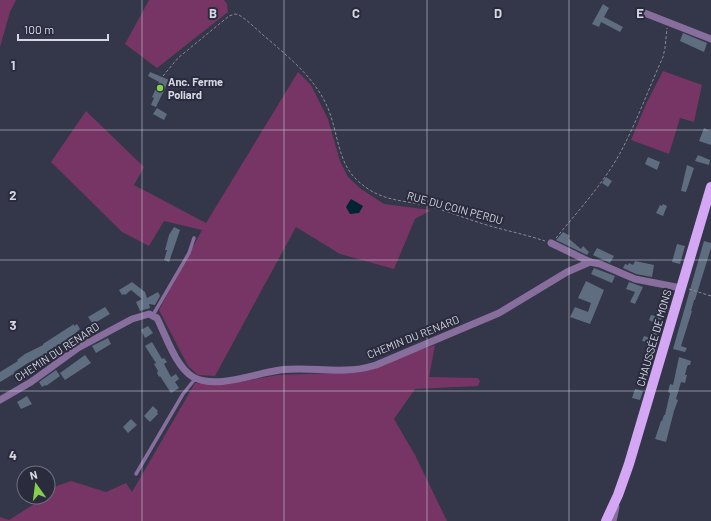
<svg xmlns="http://www.w3.org/2000/svg" width="711" height="521" font-family="Barlow,sans-serif">
  <style>
    .green { fill: #763564 }
    .water { fill: #012530 }
    .building { fill: #5e6e80 }
    .lines { fill: none; stroke-linecap: round; stroke-linejoin: round }
    .path { stroke: #888a9a; stroke-width: 1; stroke-dasharray: 3 2; stroke-linecap: butt }
    .service { stroke: #886e9d; stroke-width: 3.5 }
    .minor { stroke: #886e9d; stroke-width: 7 }
    .primary { stroke: #d3a7f4; stroke-width: 10 }
    .grid { fill: none; stroke: #d5d7e3; stroke-width: 1; stroke-opacity: 0.55 }
    .poi-dot { fill: #86cf4b; stroke: #2a2c3e; stroke-width: 1.5 }
    .labels { text-anchor: middle; stroke-width: 4; stroke-linejoin: round; paint-order: stroke }
    .poi-label { font-size: 11px; font-weight: bold; fill: #d5d7e3; stroke: #2a2c3e; text-anchor: start }
    .street-label { font-size: 11px; fill: #d5d7e3; stroke: #2a2c3e }
    .grid-label { font-size: 13px; text-anchor: middle; font-weight: bold; fill: #d5d7e3; stroke: #2a2c3e; stroke-width: 4; stroke-linejoin: round; paint-order: stroke }
  </style>
  <rect width="100%" height="100%" fill="#343649"/>
  <g class="green">
    <polygon points="0,0 16,0 10,12 0,47"/>
    <polygon points="149,0 224,0 227,4 228,12 157,68 125,44"/>
    <polygon points="663,71 702,85 694,122 680,118 669,154 631,140 646,104"/>
    <polygon points="298,72 311,85 328,119 340,161 348,177 361,189 384,204 431,210 415,219 394,269 340,254 296,227 215,376 198,375 188,366 159,310 202,230 164,221 149,246 122,232 51,162 86,111 144,167 134,185 206,223"/>
    <polygon points="435,345 429,377 478,378 480,381 478,386 415,389 394,419 415,455 447,521 0,521 0,517 9,520 39,501 43,497 48,497 48,491 51,488 71,481 106,492 126,483 132,492 195,383 222,385 278,375 334,373 371,366"/>
  </g>
  <polygon class="water" points="351,199 363,206 359,213 350,214 346,207"/>
  <g class="building">
    <polygon points="603,4 609,8 604,17 623,27 620,32 601,22 599,27 592,24"/>
    <polygon points="683,33 707,43 704,52 680,41"/>
    <polygon points="150,72 169,80 156,107 151,105 154,98 152,97 159,82 148,76"/>
    <polygon points="157,108 167,114 164,120 153,114"/>
    <polygon points="704,128 711,131 711,145 699,141"/>
    <polygon points="698,155 710,160 709,165 695,161"/>
    <polygon points="648,157 660,162 657,170 645,164"/>
    <polygon points="687,165 694,168 686,192 681,191"/>
    <polygon points="606,177 612,181 608,187 602,183"/>
    <polygon points="663,204 667,206 663,216 656,213 660,205 662,206"/>
    <polygon points="174,227 180,230 169,262 164,260 167,250 165,250 169,235"/>
    <polygon points="563,232 570,236 568,238 581,249 583,246 589,252 587,255 556,240"/>
    <polygon points="704,241 711,243 711,248 695,300 694,300 693,304 691,311 692,311 681,346 687,348 685,352 673,349"/>
    <polygon points="677,244 685,246 680,264 672,262"/>
    <polygon points="597,248 614,256 610,263 593,255"/>
    <polygon points="635,261 654,265 652,277 636,274 623,268 625,264 628,265 629,263 633,265"/>
    <polygon points="594,268 615,276 612,283 591,274"/>
    <polygon points="586,281 604,290 590,324 570,317 575,307 588,312 591,303 578,298"/>
    <polygon points="132,282 145,292 147,298 158,292 160,296 155,305 149,304 150,308 140,311 136,302 142,299 131,290 125,295 124,294 122,295 119,290"/>
    <polygon points="629,282 643,287 635,304 630,302 635,292 626,289"/>
    <polygon points="663,290 671,291 650,366 642,364 648,342 642,341 644,336 650,338 655,323 649,320 651,315 655,316"/>
    <polygon points="105,307 110,314 93,324 88,317"/>
    <polygon points="74,324 74,326 77,324 80,329 72,336 73,337 53,348 47,352 48,353 28,363 14,372 15,373 0,382 0,372 18,361 17,360 25,354 43,345 43,344"/>
    <polygon points="148,326 153,333 145,338 141,330"/>
    <polygon points="108,338 111,344 96,353 92,346"/>
    <polygon points="152,342 162,359 164,358 167,362 164,364 171,377 176,374 179,379 175,382 179,388 171,393 160,376 159,377 157,373 158,371 154,364 156,363 145,346"/>
    <polygon points="85,355 91,363 65,380 60,373"/>
    <polygon points="679,357 691,361 690,365 688,365 687,367 685,375 687,375 685,383 681,382 676,399 678,400 674,411 666,442 655,439 661,421 662,421 664,415 665,415 670,393 668,392 670,384 673,385"/>
    <polygon points="56,370 60,376 46,386 45,385 42,387 39,382"/>
    <polygon points="635,389 643,391 640,400 632,398"/>
    <polygon points="27,396 32,404 21,409 17,402"/>
    <polygon points="153,406 158,411 157,412 158,414 150,422 144,416"/>
    <polygon points="131,419 137,425 128,433 123,427"/>
  </g>
  <g class="lines">
    <g class="path">
      <path d="M 163,76 L 178,58 L 229,16 L 235,14 L 239,15 C 250,22 259,32 269,40 C 292,60 314,78 327,106 C 338,130 337,162 357,180 C 381,203 403,199 432,207 C 452,213 470,220 490,226 C 508,231 527,235 545,241"/>
      <path d="M 556,238 C 578,211 602,185 619,155 C 636,124 648,90 663,57 L 665,48 L 667,28"/>
      <polyline points="689,289 711,296"/>
    </g>
    <g class="service">
      <polyline points="153,315 189,253 194,238"/>
      <polyline points="136,474 183,394 195,379"/>
    </g>
    <g class="minor">
      <polyline points="642,12 711,39"/>
      <polyline points="551,243 590,262 600,264 635,279 681,288"/>
      <path d="M 0,400 L 31,382 L 78,348 L 132,319 L 149,314 L 157,318 C 166,336 176,367 193,377 C 217,390 255,373 280,370 C 302,367 324,371 346,370 C 357,370 366,368 376,365 L 499,313 L 567,272 L 590,262"/>
      <polyline points="613,521 616,507"/>
    </g>
    <polyline class="primary" points="606,521 618,495 629,464 711,187"/>
  </g>
  <path class="grid" d="M 142,0 L 142,521M 284,0 L 284,521M 427,0 L 427,521M 569,0 L 569,521M 0,130 L 711,130M 0,260 L 711,260M 0,391 L 711,391"/>
  <circle class="poi-dot" cx="160" cy="88" r="4"/>
  <g class="labels">
    <g class="poi-label">
      <text x="168" y="86">Anc. Ferme<tspan x="168" dy="13">Poliard</tspan></text>
    </g>
    <g class="street-label">
      <text transform="translate(455 208) rotate(15)" y="4">RUE DU COIN PERDU</text>
      <text transform="translate(413 337) rotate(-22)" y="4">CHEMIN DU RENARD</text>
      <text transform="translate(654 338) rotate(-74)" y="4">CHAUSSÉE DE MONS</text>
      <text transform="translate(57 352) rotate(-33)" y="4">CHEMIN DU RENARD</text>
    </g>
  </g>
  <g class="grid-label">
    <text x="213" y="18">B</text>
    <text x="356" y="18">C</text>
    <text x="498" y="18">D</text>
    <text x="640" y="18">E</text>
    <text x="13" y="70">1</text>
    <text x="13" y="200">2</text>
    <text x="13" y="330">3</text>
    <text x="13" y="460">4</text>
  </g>
  <g transform="translate(36 485) rotate(346)"><circle r="19" fill="#2a2c3e" stroke="#6e7080"/>
  <path d="M0-3L7 15L0 10L-7 15Z" fill="#86cf4b"/>
  <text y="-6" font-size="11" font-weight="bold" text-anchor="middle" fill="#d5d7e3">N</text>
  </g>
  <path d="M18 34v6h90v-6" fill="none" stroke="#d5d7e3" stroke-width="2"/>
  <text x="24" y="34" font-size="12" fill="#d5d7e3" stroke="#2a2c3e" stroke-width="3" paint-order="stroke">100 m</text>
</svg>
